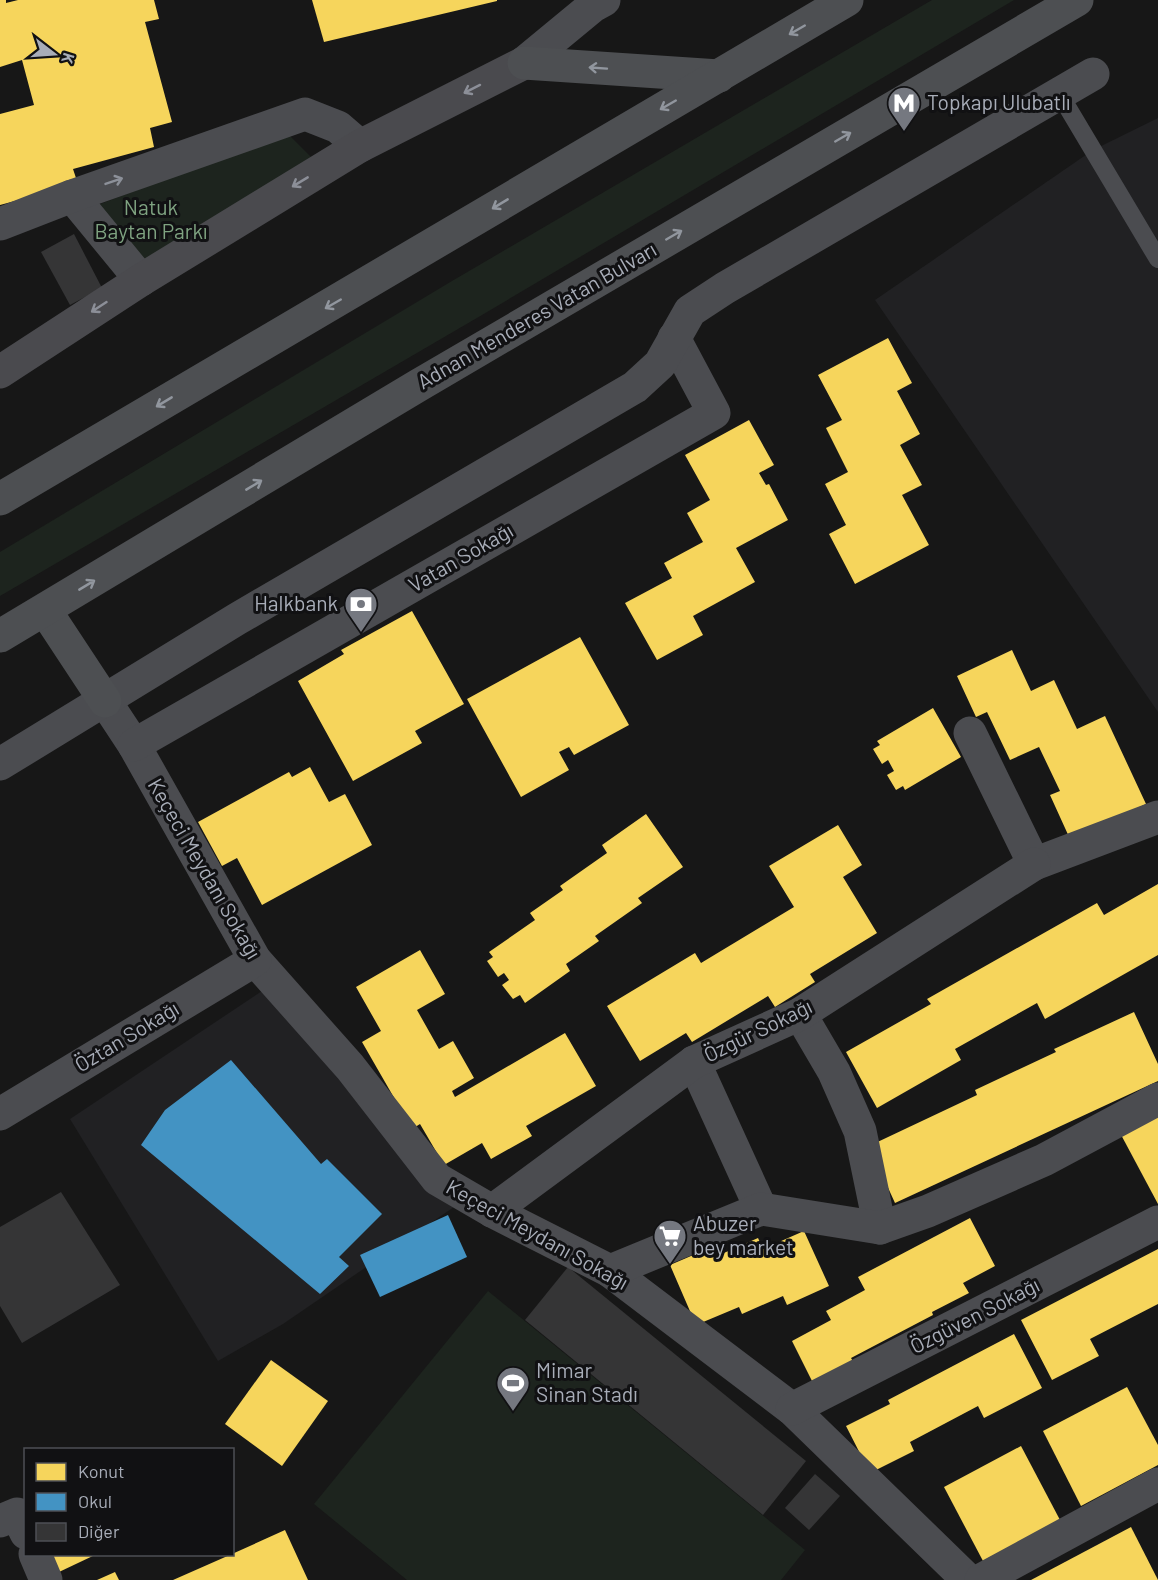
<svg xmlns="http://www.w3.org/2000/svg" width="1158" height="1580" font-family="Barlow,sans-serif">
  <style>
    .built { fill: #212123 }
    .green { fill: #1d241e }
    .homes { fill: #f6d55c }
    .schools { fill: #4393c3 }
    .building { fill: #353536 }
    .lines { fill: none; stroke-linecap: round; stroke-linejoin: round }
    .service { stroke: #4b4c50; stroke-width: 18 }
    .minor { stroke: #4b4c50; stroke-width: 33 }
    .secondary { stroke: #4a4a4e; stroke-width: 33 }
    .primary { stroke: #4d4f52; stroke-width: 33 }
    .oneway { stroke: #91969e }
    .oneway2 { stroke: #8c8f98 }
    .oneway3 { stroke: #8c9099 }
    .labels { text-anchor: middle; stroke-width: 6; stroke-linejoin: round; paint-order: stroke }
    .poi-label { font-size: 21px; fill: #a8adb8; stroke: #111113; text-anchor: start }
    .park-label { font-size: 21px; fill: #7fa381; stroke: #111113 }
    .street-label { font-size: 21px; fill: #a8adb8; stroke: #111113 }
  </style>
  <rect width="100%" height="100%" fill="#171717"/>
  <g class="built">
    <polygon points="1158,118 1158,712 875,300 1093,150"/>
    <polygon points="262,991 454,1207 283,1324 218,1361 70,1119"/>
  </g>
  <g class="green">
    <polygon points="932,0 1014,0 482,315 0,596 0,552 452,281"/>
    <polygon points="287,133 311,157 145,261 95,206"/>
    <polygon points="488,1291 805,1550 781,1580 407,1580 314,1504"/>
  </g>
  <g class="homes">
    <polygon points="0,0 6,0 6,3 18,0 154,0 159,19 145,22 172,122 150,128 154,147 73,169 78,184 0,205 0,114 34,105 22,60 0,67"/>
    <polygon points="312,0 497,0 497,1 324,42"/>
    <polygon points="888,338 912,383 897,391 920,434 900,445 922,485 902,495 929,545 855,584 829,534 846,525 825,484 848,472 826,428 842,420 818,375"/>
    <polygon points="749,420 774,465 759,473 766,485 769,484 788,520 736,548 755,582 693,616 703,635 657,660 625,603 672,578 664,563 703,542 687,513 710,500 685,455"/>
    <polygon points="412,611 464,704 415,731 422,743 353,781 298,681 344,654 341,650"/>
    <polygon points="580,637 629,725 574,755 569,747 559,752 569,770 521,797 467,699"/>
    <polygon points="1012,650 1031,691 1054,680 1077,729 1105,716 1146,804 1070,839 1050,795 1060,791 1039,747 1010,760 987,712 976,717 957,676"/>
    <polygon points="933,708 961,757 905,790 903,786 896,790 887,775 894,771 888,760 882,764 873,749 880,745 877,741"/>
    <polygon points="310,767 329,802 345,794 372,845 262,905 237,858 222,866 198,822 289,772 292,777"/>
    <polygon points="646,814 683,867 638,898 642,903 595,936 599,941 566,964 570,971 525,1003 520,995 513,999 502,985 509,980 504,973 498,977 487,961 493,957 489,952 535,920 530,913 563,890 560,886 607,853 602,845"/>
    <polygon points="838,825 862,865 843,877 877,933 810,974 815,982 775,1007 768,996 692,1042 686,1033 640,1061 607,1006 695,953 701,963 794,907 769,866"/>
    <polygon points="1158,884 1158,955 1045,1019 1037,1003 955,1049 961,1060 877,1108 846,1052 931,1004 927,999 1097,903 1104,915"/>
    <polygon points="420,950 445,994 417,1010 439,1049 453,1041 474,1078 452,1091 455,1097 565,1033 596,1086 526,1126 532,1136 491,1159 482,1143 444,1165 420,1124 412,1129 362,1042 381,1031 356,987"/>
    <polygon points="1134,1012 1158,1064 1158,1081 895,1203 869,1146 977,1095 975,1090 1056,1052 1054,1049"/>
    <polygon points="1158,1110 1158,1204 1119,1131"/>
    <polygon points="970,1218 995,1266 963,1283 969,1293 932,1312 933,1315 851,1358 858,1370 817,1391 792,1341 831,1320 826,1311 865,1290 858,1277"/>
    <polygon points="804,1231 829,1286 787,1305 783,1296 742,1314 739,1307 696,1325 670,1265 712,1247 717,1256 758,1238 763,1249"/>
    <polygon points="1158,1249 1158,1304 1090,1339 1099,1356 1052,1380 1021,1320"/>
    <polygon points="1014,1334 1042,1388 984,1418 978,1406 910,1442 914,1451 870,1473 846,1426 890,1404 888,1400"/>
    <polygon points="271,1360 328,1401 282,1466 225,1424"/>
    <polygon points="1127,1387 1158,1445 1158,1465 1081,1506 1043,1431"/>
    <polygon points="1021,1446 1060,1520 983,1561 944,1487"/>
    <polygon points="1131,1527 1158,1580 1031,1580"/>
    <polygon points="285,1530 308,1580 173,1580 232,1554"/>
    <polygon points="52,1554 97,1554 59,1572"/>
    <polygon points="115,1572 119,1580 97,1580"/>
  </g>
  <g class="schools">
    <polygon points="231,1060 321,1164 327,1159 382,1214 339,1257 349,1266 320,1294 141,1145 165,1110"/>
    <polygon points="448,1215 467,1257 380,1297 360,1255"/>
  </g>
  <g class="building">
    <polygon points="74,234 102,288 70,305 41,252"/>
    <polygon points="61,1192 120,1285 22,1343 0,1306 0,1227"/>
    <polygon points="568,1267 806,1461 763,1515 525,1320"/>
    <polygon points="815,1474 840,1496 809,1530 785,1508"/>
  </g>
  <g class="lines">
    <polyline class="service" points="1059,93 1158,259"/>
    <g class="minor">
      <polyline points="524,63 593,6 604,0"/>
      <polyline points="72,196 141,280"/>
      <polyline points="0,224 72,196 305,114 338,127 360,146"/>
      <polyline points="105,701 134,745 255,960 350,1067 437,1179 492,1211 610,1271 792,1409 968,1580"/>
      <polyline points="970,733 1034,864 1158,817"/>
      <polyline points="134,745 714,413 674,338"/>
      <polyline points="0,764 237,619 635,387 660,364 690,311 725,288 1093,74"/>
      <polyline points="800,1014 834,1072 860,1131 880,1228"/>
      <polyline points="694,1062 761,1209"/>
      <polyline points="0,1114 255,960"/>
      <polyline points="492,1211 694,1062 800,1014 1034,864"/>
      <polyline points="610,1271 761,1209 880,1228 928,1211 1044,1160 1158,1099"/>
      <polyline points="792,1409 1158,1222"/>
      <polyline points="0,1521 17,1514 26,1533"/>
      <polyline points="35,1554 46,1580"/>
      <polyline points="981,1580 1158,1484"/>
    </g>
    <polyline class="secondary" points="0,372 141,280 360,146 524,63"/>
    <g class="primary">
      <polyline points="524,63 719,76"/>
      <polyline points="0,499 847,0"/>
      <polyline points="45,610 105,701"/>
      <polyline points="0,636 419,385 1077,0"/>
    </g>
  </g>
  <defs><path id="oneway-shaft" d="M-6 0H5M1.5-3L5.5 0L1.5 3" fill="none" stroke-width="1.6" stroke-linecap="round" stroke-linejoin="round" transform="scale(1.5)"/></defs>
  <g class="oneway">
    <use href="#oneway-shaft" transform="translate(797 30) rotate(150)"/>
    <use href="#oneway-shaft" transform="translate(598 68) rotate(-176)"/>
    <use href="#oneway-shaft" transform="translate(668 105) rotate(150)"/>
    <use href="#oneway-shaft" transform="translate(843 137) rotate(-30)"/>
    <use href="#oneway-shaft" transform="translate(500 204) rotate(149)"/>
    <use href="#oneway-shaft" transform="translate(674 235) rotate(-30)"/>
    <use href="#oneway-shaft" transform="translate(333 304) rotate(150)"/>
    <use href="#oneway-shaft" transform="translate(164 402) rotate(149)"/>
    <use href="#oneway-shaft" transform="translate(254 485) rotate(-31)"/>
    <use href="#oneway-shaft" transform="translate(87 585) rotate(-31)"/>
  </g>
  <g class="oneway2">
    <use href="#oneway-shaft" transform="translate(472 89) rotate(153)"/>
    <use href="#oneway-shaft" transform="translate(300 182) rotate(149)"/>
    <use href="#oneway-shaft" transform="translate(99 307) rotate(147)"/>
  </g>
  <use class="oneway3" href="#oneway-shaft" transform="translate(114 181) rotate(-19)"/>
  <defs>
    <symbol id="metro-pin" viewBox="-11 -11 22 30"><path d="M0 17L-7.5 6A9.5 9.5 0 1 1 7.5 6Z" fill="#757880" stroke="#111113"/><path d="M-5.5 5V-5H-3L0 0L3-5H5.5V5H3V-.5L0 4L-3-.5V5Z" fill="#fff"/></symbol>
    <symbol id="bank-pin" viewBox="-11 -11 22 30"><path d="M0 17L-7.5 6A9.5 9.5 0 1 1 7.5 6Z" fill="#757880" stroke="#111113"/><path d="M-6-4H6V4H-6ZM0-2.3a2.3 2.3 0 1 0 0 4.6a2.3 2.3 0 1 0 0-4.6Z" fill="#fff"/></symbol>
    <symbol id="supermarket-pin" viewBox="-11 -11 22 30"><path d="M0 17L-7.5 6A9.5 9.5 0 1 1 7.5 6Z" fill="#757880" stroke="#111113"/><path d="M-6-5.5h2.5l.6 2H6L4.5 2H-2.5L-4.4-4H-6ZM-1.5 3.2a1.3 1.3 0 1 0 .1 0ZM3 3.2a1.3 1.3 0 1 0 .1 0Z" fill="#fff"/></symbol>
    <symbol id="stadium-pin" viewBox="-11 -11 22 30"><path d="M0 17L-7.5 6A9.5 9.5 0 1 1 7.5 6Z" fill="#757880" stroke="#111113"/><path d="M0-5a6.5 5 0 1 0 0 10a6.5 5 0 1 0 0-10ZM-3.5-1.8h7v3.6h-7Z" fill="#fff"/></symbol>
  </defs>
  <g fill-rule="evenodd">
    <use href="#metro-pin" x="885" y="84" width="38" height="52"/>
    <use href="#bank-pin" x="342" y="585" width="38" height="52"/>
    <use href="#supermarket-pin" x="651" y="1217" width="38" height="52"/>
    <use href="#stadium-pin" x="494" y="1364" width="38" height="52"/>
  </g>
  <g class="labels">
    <g class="poi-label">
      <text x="927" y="110">Topkapı Ulubatlı</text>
      <text x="338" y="611" text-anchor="end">Halkbank</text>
      <text x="693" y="1231">Abuzer<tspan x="693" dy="24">bey market</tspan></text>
      <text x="536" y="1378">Mimar<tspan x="536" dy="24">Sinan Stadı</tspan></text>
    </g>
    <g class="park-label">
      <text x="151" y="215">Natuk<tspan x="151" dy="24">Baytan Parkı</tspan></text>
    </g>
    <g class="street-label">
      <text transform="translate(537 316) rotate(-30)" y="7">Adnan Menderes Vatan Bulvarı</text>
      <text transform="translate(461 558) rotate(-30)" y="7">Vatan Sokağı</text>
      <text transform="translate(204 869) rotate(60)" y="7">Keçeci Meydanı Sokağı</text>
      <text transform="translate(758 1031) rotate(-26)" y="7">Özgür Sokağı</text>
      <text transform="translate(127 1037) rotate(-31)" y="7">Öztan Sokağı</text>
      <text transform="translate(537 1235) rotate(29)" y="7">Keçeci Meydanı Sokağı</text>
      <text transform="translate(975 1316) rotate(-27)" y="7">Özgüven Sokağı</text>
    </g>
  </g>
  <rect x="24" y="1448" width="210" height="108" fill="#111113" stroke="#4d4f55" stroke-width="1.5"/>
  <rect x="36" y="1463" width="30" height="18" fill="#f6d55c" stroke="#4d4f55" stroke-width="1.5"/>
  <text x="78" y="1478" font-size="18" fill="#a8adb8">Konut</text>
  <rect x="36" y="1493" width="30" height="18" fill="#4393c3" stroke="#4d4f55" stroke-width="1.5"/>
  <text x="78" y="1508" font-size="18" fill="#a8adb8">Okul</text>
  <rect x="36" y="1523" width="30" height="18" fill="#353536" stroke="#4d4f55" stroke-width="1.5"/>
  <text x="78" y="1538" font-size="18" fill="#a8adb8">Diğer</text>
  <g transform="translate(54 54) rotate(107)" stroke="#111113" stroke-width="4.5" paint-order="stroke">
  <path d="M0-4.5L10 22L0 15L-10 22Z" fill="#a8adb8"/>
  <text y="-9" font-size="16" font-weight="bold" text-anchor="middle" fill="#a8adb8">K</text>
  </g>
</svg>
